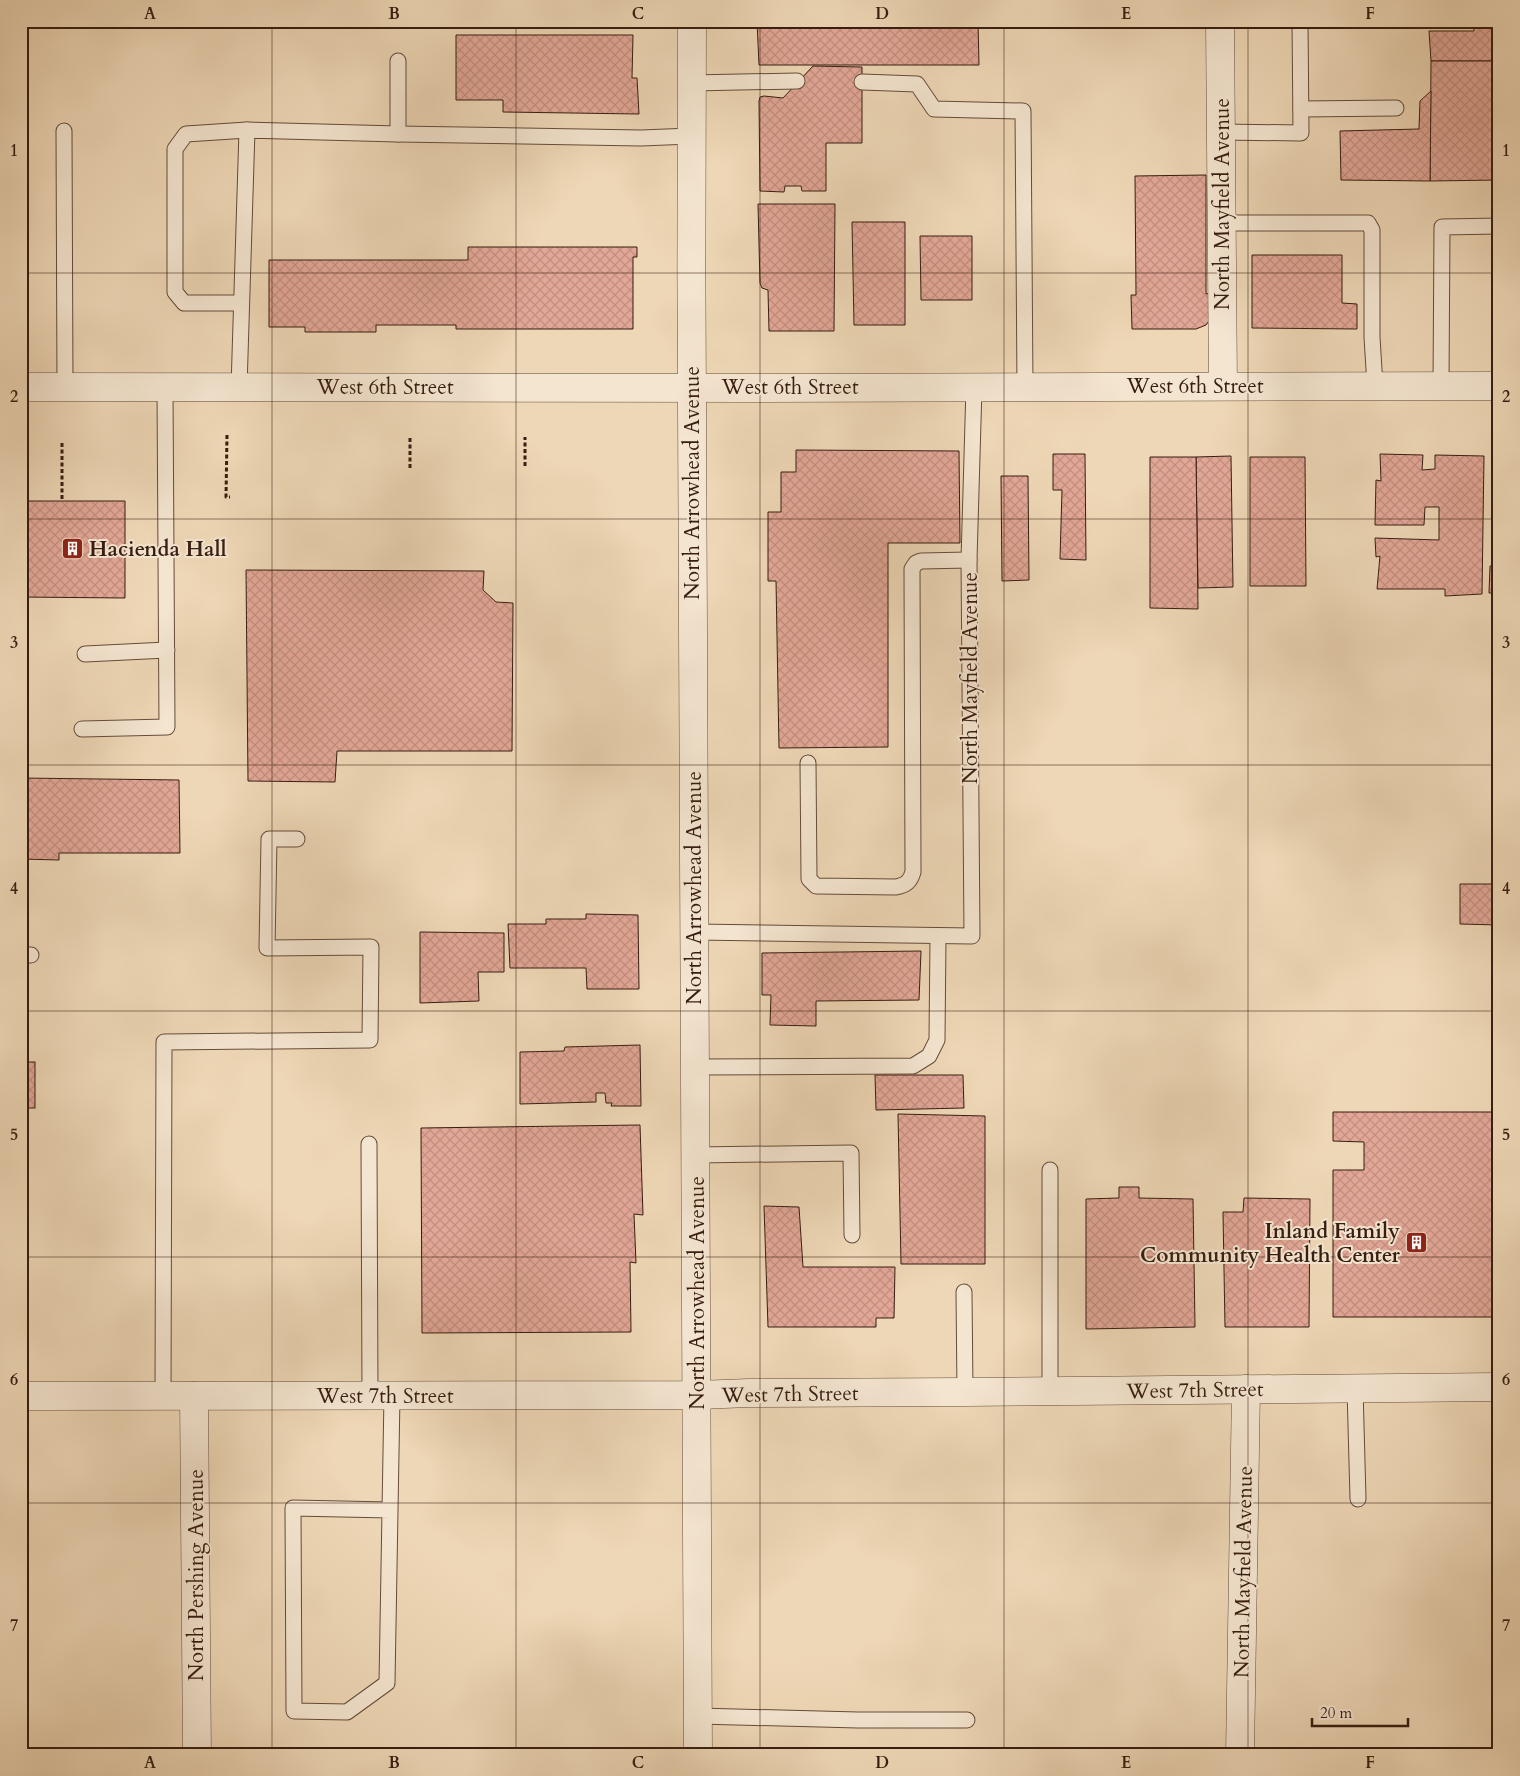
<svg xmlns="http://www.w3.org/2000/svg" width="1520" height="1776" font-family="Cardo,serif">
  <style>
    .building { fill: url(#building-cross-hatch); stroke: #371d11 }
    .lines { fill: none; stroke-linecap: round; stroke-linejoin: round }
    .service-casing { stroke: #654c3a; stroke-width: 17 }
    .minor-casing { stroke: #654c3a; stroke-width: 29 }
    .tertiary-casing { stroke: #654c3a; stroke-width: 29 }
    .path { stroke: #371d11; stroke-width: 3; stroke-dasharray: 4 2.5; stroke-linecap: butt }
    .service { stroke: #f4e5d0; stroke-width: 15 }
    .minor { stroke: #f4e5d0; stroke-width: 28 }
    .tertiary { stroke: #f4e5d0; stroke-width: 28 }
    .grid { fill: none; stroke: #371d11; stroke-width: 1; stroke-opacity: 0.55 }
    .labels { text-anchor: middle; stroke-width: 4; stroke-linejoin: round; paint-order: stroke }
    .street-label { font-size: 21px; fill: #371d11; stroke: #f4e5d0 }
    .poi-label { font-size: 21px; font-weight: bold; fill: #371d11; stroke: #f4e5d0; text-anchor: start }
    .neatline { fill: none; stroke: #371d11; stroke-width: 2 }
    .grid-label { font-size: 16px; text-anchor: middle; font-weight: bold; fill: #371d11 }
  </style>
  <defs>
    <pattern id="building-cross-hatch" width="8" height="8" patternUnits="userSpaceOnUse" patternTransform="scale(1.25)"><rect width="8" height="8" fill="#e3a797"/><path d="M0 0l8 8M0 8l8-8" fill="none" stroke="#c38f81"/></pattern>
  </defs>
  <rect width="100%" height="100%" fill="#eed7b6"/>
  <filter id="stains"><feTurbulence type="fractalNoise" baseFrequency=".004" numOctaves="4"/><feColorMatrix values="0 0 0 0 .2 0 0 0 0 .09 0 0 0 0 .02 0 0 0 .5 -.17"/></filter>
  <radialGradient id="worn" r=".72"><stop offset=".6" stop-color="#630" stop-opacity="0"/><stop offset="1" stop-color="#630" stop-opacity=".3"/></radialGradient>
  <g class="building">
    <polygon points="757,21 978,21 979,65 759,65"/>
    <polygon points="1474,21 1499,21 1499,61 1431,61 1429,31 1474,31"/>
    <polygon points="456,35 633,35 632,78 637,78 639,114 503,112 503,100 456,100"/>
    <polygon points="1431,61 1499,61 1499,180 1430,181"/>
    <polygon points="813,66 862,67 862,143 826,143 826,191 802,191 801,186 785,186 784,192 760,191 759,101 760,97 764,96 783,98"/>
    <polygon points="1431,91 1430,181 1341,180 1340,131 1419,129 1420,101"/>
    <polygon points="1206,175 1206,294 1211,293 1209,321 1206,325 1196,329 1132,329 1131,295 1136,295 1135,176"/>
    <polygon points="758,204 835,204 834,331 769,331 768,290 762,288 760,283"/>
    <polygon points="852,222 905,222 905,325 854,325"/>
    <polygon points="920,236 972,236 972,300 921,300"/>
    <polygon points="468,247 637,247 637,257 633,257 633,329 456,329 456,325 376,325 376,332 305,332 305,327 269,327 269,260 468,260"/>
    <polygon points="1252,255 1342,255 1342,303 1357,304 1357,329 1252,328"/>
    <polygon points="796,450 959,451 960,543 888,543 888,747 779,748 776,581 768,581 768,512 781,512 781,472 796,472"/>
    <polygon points="1053,454 1085,454 1086,560 1060,559 1062,490 1053,490"/>
    <polygon points="1380,454 1423,455 1422,470 1435,469 1435,455 1484,456 1482,594 1445,596 1445,589 1377,589 1380,556 1376,557 1375,538 1439,540 1439,507 1425,507 1424,525 1375,525 1376,480 1381,481"/>
    <polygon points="1231,456 1233,587 1198,588 1196,457"/>
    <polygon points="1150,457 1196,457 1198,609 1150,608"/>
    <polygon points="1250,457 1305,457 1306,586 1250,586"/>
    <polygon points="1001,476 1028,476 1029,580 1002,581"/>
    <polygon points="21,501 125,501 125,598 21,597"/>
    <polygon points="1490,566 1499,566 1499,593 1489,593"/>
    <polygon points="246,570 484,571 483,590 496,602 513,603 512,751 337,751 335,782 248,781"/>
    <polygon points="21,778 179,780 180,853 59,853 59,860 21,859"/>
    <polygon points="1460,884 1499,884 1499,925 1460,924"/>
    <polygon points="586,914 638,915 639,989 587,989 586,968 510,968 508,924 546,924 546,919 586,919"/>
    <polygon points="420,932 504,933 504,972 478,972 479,1001 420,1003"/>
    <polygon points="921,951 919,1000 816,1001 816,1026 770,1025 771,995 762,995 762,953"/>
    <polygon points="640,1045 641,1106 611,1106 612,1103 606,1103 605,1093 596,1093 596,1102 520,1104 520,1052 564,1051 565,1047"/>
    <rect x="21" y="1062" width="14" height="46"/>
    <polygon points="875,1075 963,1075 964,1108 876,1110"/>
    <polygon points="1333,1112 1499,1112 1499,1317 1333,1317 1333,1170 1364,1170 1364,1142 1333,1141"/>
    <polygon points="898,1114 985,1116 985,1264 901,1264"/>
    <polygon points="640,1125 643,1215 634,1214 636,1263 630,1262 631,1332 422,1333 421,1128"/>
    <polygon points="1119,1187 1139,1187 1139,1198 1193,1199 1195,1327 1086,1329 1086,1199 1119,1198"/>
    <polygon points="1244,1198 1310,1199 1309,1327 1225,1327 1223,1212 1243,1212"/>
    <polygon points="764,1206 799,1207 803,1267 895,1267 894,1318 876,1318 876,1327 768,1327"/>
  </g>
  <g class="lines">
    <defs>
      <g id="service">
        <polyline points="862,82 917,84 934,109 1023,111 1025,387"/>
        <polyline points="691,83 797,81"/>
        <polyline points="1301,109 1396,108"/>
        <polyline points="64,131 65,388"/>
        <polyline points="1221,132 1301,133 1300,21"/>
        <polyline points="398,134 641,138 691,136"/>
        <polyline points="1222,223 1368,223 1372,230 1372,337 1375,386"/>
        <polyline points="241,303 184,303 175,292 175,149 186,134 247,130"/>
        <polyline points="1441,386 1442,227 1499,226"/>
        <polyline points="239,388 247,130 398,134 398,61"/>
        <polyline points="85,654 167,650"/>
        <polyline points="82,729 167,727 165,388"/>
        <path d="M 808,763 L 809,879 L 816,886 L 896,887 C 906,885 910,882 913,872 L 912,569 L 916,563 L 921,561 L 969,560"/>
        <polyline points="695,932 972,936 969,560 974,387"/>
        <polyline points="21,955 31,955"/>
        <polyline points="696,1067 913,1066 929,1056 937,1040 938,936"/>
        <polyline points="369,1144 370,1396"/>
        <polyline points="696,1155 851,1153 852,1235"/>
        <polyline points="1050,1170 1050,1391"/>
        <polyline points="964,1292 965,1392"/>
        <polyline points="1355,1388 1358,1499"/>
        <polyline points="163,1396 164,1042 370,1040 371,947 267,948 269,839 297,839"/>
        <polyline points="390,1510 293,1508 294,1711 347,1712 387,1683 392,1396"/>
        <polyline points="698,1716 858,1720 967,1720"/>
      </g>
      <g id="minor">
        <polyline points="1220,21 1223,386"/>
        <polyline points="21,1396 698,1395 749,1393 965,1392 1499,1387"/>
        <polyline points="194,1396 197,1755"/>
        <polyline points="1240,1755 1246,1389"/>
      </g>
      <g id="tertiary">
        <path d="M 692,21 C 689,599 698,1177 698,1755"/>
        <polyline points="21,387 765,388 1499,386"/>
      </g>
    </defs>
    <use href="#service" class="service-casing"/>
    <use href="#minor" class="minor-casing"/>
    <use href="#tertiary" class="tertiary-casing"/>
    <g class="path">
      <polyline points="227,435 226,497 230,497"/>
      <polyline points="62,443 62,501"/>
      <polyline points="525,466 525,437"/>
      <polyline points="410,468 410,436"/>
    </g>
    <use href="#service" class="service"/>
    <use href="#minor" class="minor"/>
    <use href="#tertiary" class="tertiary"/>
  </g>
  <path class="grid" d="M 272,21 L 272,1755M 516,21 L 516,1755M 760,21 L 760,1755M 1004,21 L 1004,1755M 1248,21 L 1248,1755M 21,273 L 1499,273M 21,519 L 1499,519M 21,765 L 1499,765M 21,1011 L 1499,1011M 21,1257 L 1499,1257M 21,1503 L 1499,1503"/>
  <defs>
    <symbol id="building-square" viewBox="-11 -11 22 22"><rect x="-9" y="-9" width="18" height="18" rx="4" fill="#8f2418" stroke="#f4e5d0"/><path d="M-4-6H4V6H1V3H-1V6H-4ZM-2.5-4.3h1.7v1.8h-1.7ZM.8-4.3h1.7v1.8H.8ZM-2.5-1h1.7V.8h-1.7ZM.8-1h1.7V.8H.8Z" fill="#fff"/></symbol>
  </defs>
  <g fill-rule="evenodd">
    <use href="#building-square" x="60" y="536" width="25" height="25"/>
    <use href="#building-square" x="1404" y="1230" width="25" height="25"/>
  </g>
  <g class="labels">
    <g class="street-label">
      <text transform="translate(1222 204) rotate(-90)" y="7">North Mayfield Avenue</text>
      <text x="1195" y="393">West 6th Street</text>
      <text x="385" y="394">West 6th Street</text>
      <text x="790" y="394">West 6th Street</text>
      <text transform="translate(692 483) rotate(-90)" y="7">North Arrowhead Avenue</text>
      <text transform="translate(970 678) rotate(-90)" y="7">North Mayfield Avenue</text>
      <text transform="translate(694 888) rotate(-90)" y="7">North Arrowhead Avenue</text>
      <text transform="translate(697 1293) rotate(-90)" y="7">North Arrowhead Avenue</text>
      <text transform="translate(1195 1390) rotate(-1)" y="7">West 7th Street</text>
      <text transform="translate(790 1394) rotate(-1)" y="7">West 7th Street</text>
      <text x="385" y="1403">West 7th Street</text>
      <text transform="translate(1243 1572) rotate(-89)" y="7">North Mayfield Avenue</text>
      <text transform="translate(196 1575) rotate(-90)" y="7">North Pershing Avenue</text>
    </g>
    <g class="poi-label">
      <text x="89" y="556">Hacienda Hall</text>
      <text x="1400" y="1238" text-anchor="end">Inland Family<tspan x="1400" dy="24">Community Health Center</tspan></text>
    </g>
  </g>
  <rect width="1520" height="1776" fill="none" stroke="#eed7b6" stroke-width="55"/>
  <path d="M1312 1718v8h96v-8" fill="none" stroke="#371d11" stroke-width="2.5"/>
  <text x="1320" y="1718" font-size="15" fill="#371d11" stroke="#f4e5d0" stroke-width="4" paint-order="stroke">20 m</text>
  <rect x="28" y="28" width="1464" height="1720" class="neatline"/>
  <g class="grid-label">
    <text x="150" y="19">A</text>
    <text x="394" y="19">B</text>
    <text x="638" y="19">C</text>
    <text x="882" y="19">D</text>
    <text x="1126" y="19">E</text>
    <text x="1370" y="19">F</text>
    <text x="14" y="156">1</text>
    <text x="1506" y="156">1</text>
    <text x="14" y="402">2</text>
    <text x="1506" y="402">2</text>
    <text x="14" y="648">3</text>
    <text x="1506" y="648">3</text>
    <text x="14" y="894">4</text>
    <text x="1506" y="894">4</text>
    <text x="14" y="1140">5</text>
    <text x="1506" y="1140">5</text>
    <text x="14" y="1385">6</text>
    <text x="1506" y="1385">6</text>
    <text x="14" y="1631">7</text>
    <text x="1506" y="1631">7</text>
    <text x="150" y="1768">A</text>
    <text x="394" y="1768">B</text>
    <text x="638" y="1768">C</text>
    <text x="882" y="1768">D</text>
    <text x="1126" y="1768">E</text>
    <text x="1370" y="1768">F</text>
  </g>
  <rect width="100%" height="100%" filter="url(#stains)"/>
  <rect width="100%" height="100%" fill="url(#worn)"/>
</svg>
